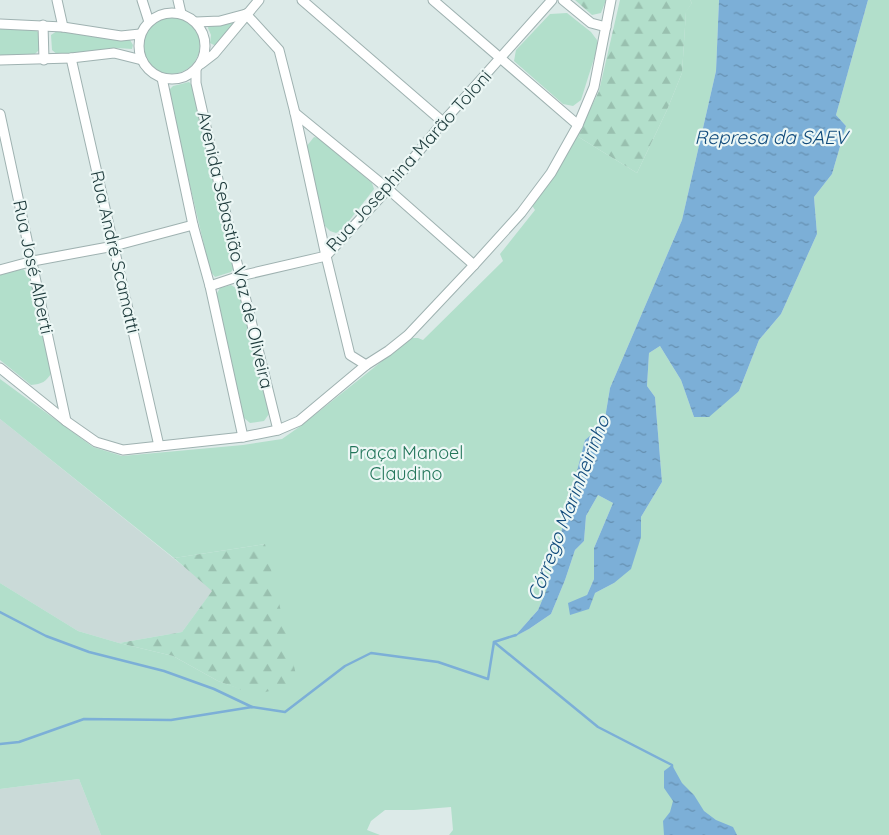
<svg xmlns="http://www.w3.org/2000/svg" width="889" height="835" font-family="Quicksand,sans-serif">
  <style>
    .built { fill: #cadad8 }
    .green { fill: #b2dfcb }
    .forest { fill: url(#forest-firs) }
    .water { fill: url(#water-ripples) }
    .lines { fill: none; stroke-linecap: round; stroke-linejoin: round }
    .stream { stroke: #7cafd7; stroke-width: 2.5 }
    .minor-casing { stroke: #9fb2b1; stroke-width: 11 }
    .minor { stroke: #fff; stroke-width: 9 }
    .labels { text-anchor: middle; stroke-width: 4.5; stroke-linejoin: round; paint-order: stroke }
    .street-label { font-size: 18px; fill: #1d3a3b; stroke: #ecf7f5 }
    .park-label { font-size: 18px; fill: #23765b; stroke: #ecf7f5 }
    .water-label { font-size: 19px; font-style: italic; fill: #114b7c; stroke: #ecf7f5 }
  </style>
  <defs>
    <pattern id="forest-firs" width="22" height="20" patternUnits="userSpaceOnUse" patternTransform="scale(1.25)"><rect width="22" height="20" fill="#b2dfcb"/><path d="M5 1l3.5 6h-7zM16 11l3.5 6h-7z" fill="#99c0af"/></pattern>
    <pattern id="water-ripples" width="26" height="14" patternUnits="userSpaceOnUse" patternTransform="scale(1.25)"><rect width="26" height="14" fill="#7cafd7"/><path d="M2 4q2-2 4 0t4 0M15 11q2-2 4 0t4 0" fill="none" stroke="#658fb0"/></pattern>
  </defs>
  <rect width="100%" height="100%" fill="#dceae8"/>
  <g class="built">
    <polygon points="0,419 213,590 182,632 119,643 78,631 0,583"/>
    <polygon points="79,779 101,835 0,835 0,789"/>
  </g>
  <g class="green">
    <polygon points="690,0 719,0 716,71 682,220 610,388 604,424 585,440 546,591 538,610 515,636 529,629 551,614 565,580 575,550 584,541 586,516 598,495 613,503 594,548 594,579 587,595 595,593 614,583 641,537 641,517 662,482 655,397 647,386 649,353 660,346 681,380 694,417 739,391 759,340 781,314 817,234 814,197 832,174 846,126 836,115 868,0 889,0 889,835 449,835 453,830 451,807 414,810 385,810 371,821 367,830 380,835 101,835 79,779 0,789 0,583 78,631 119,643 173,656 218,681 255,694 265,544 174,558 0,419 0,379 93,447 122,456 243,445 282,439 302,425 411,338 418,338 423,340 503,261 500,254 535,210 531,204 554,175 577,136 637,173 667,110 682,73 686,11 692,3"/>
    <polygon points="567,13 591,32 597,40 597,49 581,100 573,106 563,104 514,61 516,50 550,14"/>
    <circle cx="171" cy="45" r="29"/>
    <polygon points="231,23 234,24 216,46 210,43 211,35 208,28 209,25"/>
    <polygon points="0,27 34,29 39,33 40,49 34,55 0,55"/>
    <polygon points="57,31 130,40 133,45 132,49 117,48 58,55 52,50 51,35"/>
    <polygon points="189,82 193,86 234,268 231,272 215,277 210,271 168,91 173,86"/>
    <polygon points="314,137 319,138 372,183 374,189 342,230 336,233 330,231 325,226 306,147"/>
    <path d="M 23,269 L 31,277 L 52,372 C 46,382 42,384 31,385 L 0,360 L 0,275 Z"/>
    <polygon points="231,285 239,290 269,414 264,421 250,423 243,417 216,295 220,288"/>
  </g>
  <g class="forest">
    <polygon points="575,0 606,0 601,13 592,15"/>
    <polygon points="620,0 690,0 692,3 686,12 682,73 667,110 637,173 577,136 599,91"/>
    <polygon points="265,544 298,683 255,695 218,681 173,656 119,643 182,632 212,591 174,558"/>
  </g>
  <g class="water">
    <polygon points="719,0 868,0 836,115 846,126 832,174 814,197 817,234 781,314 759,340 739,391 709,417 694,417 681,380 660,346 649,353 647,386 655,397 662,482 641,517 641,537 631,569 614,583 595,593 589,609 570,615 568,603 587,595 594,579 594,548 613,503 598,495 586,516 584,541 575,550 565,580 551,614 529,629 514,637 538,610 546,591 585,440 604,424 610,388 682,220 716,71"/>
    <polygon points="672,765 682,783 694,795 704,811 716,820 733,827 737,835 664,835 663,821 670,812 673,801 664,788 664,771"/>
  </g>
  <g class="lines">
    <g class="stream">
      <polyline points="0,612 46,636 89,652 164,671 214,689 252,707"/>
      <polyline points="494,642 598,727 672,765 672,767"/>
      <polyline points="0,744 19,742 84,719 171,720 252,707 285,712 345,666 371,653 438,662 488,679 494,642 516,635"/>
    </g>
    <defs>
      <g id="minor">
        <polyline points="57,0 63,27"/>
        <polyline points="142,0 149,22"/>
        <polyline points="178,0 181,13"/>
        <polyline points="302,0 443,122"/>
        <polyline points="433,0 578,125"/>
        <polyline points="563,0 591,23 606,27"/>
        <circle cx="172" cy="46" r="33"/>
        <polyline points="246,14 279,50 295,113 326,256 350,355 366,365"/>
        <polyline points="196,22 220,21 246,14"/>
        <polyline points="0,24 63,27 121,36 140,34"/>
        <polyline points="43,25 44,60"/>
        <polyline points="71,58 159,446"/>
        <polyline points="0,60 71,58 114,53 142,60"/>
        <polyline points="201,64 214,54 259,0"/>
        <polyline points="196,70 196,83 240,276 278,430"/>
        <polyline points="162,78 193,225 210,286 243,437"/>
        <polyline points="295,113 388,189 474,265"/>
        <polyline points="0,114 66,421"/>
        <polyline points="0,270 33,261 114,246 193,225"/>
        <polyline points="210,286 240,276 326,256 388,189 443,122 552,0"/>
        <polyline points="0,368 66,421 96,442 123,450 243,437 278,430 299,421 366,365 388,351 408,335 474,265 521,213 551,173 578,125 594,87 611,0"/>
      </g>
    </defs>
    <use href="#minor" class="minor-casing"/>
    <use href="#minor" class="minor"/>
  </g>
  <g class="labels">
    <g class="street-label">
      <text transform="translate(409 161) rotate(-48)" y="6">Rua Josephina Marão Toloni</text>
      <text transform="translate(235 250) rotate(77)" y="6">Avenida Sebastião Vaz de Oliveira</text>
      <text transform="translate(115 252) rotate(77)" y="6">Rua André Scamatti</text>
      <text transform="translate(33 267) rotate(78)" y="6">Rua José Alberti</text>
    </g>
    <g class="park-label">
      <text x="406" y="459">Praça Manoel<tspan x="406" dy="21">Claudino</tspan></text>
    </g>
    <g class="water-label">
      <text x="771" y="144">Represa da SAEV</text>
      <text transform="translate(568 508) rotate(-69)" y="7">Córrego Marinheirinho</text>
    </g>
  </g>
</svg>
